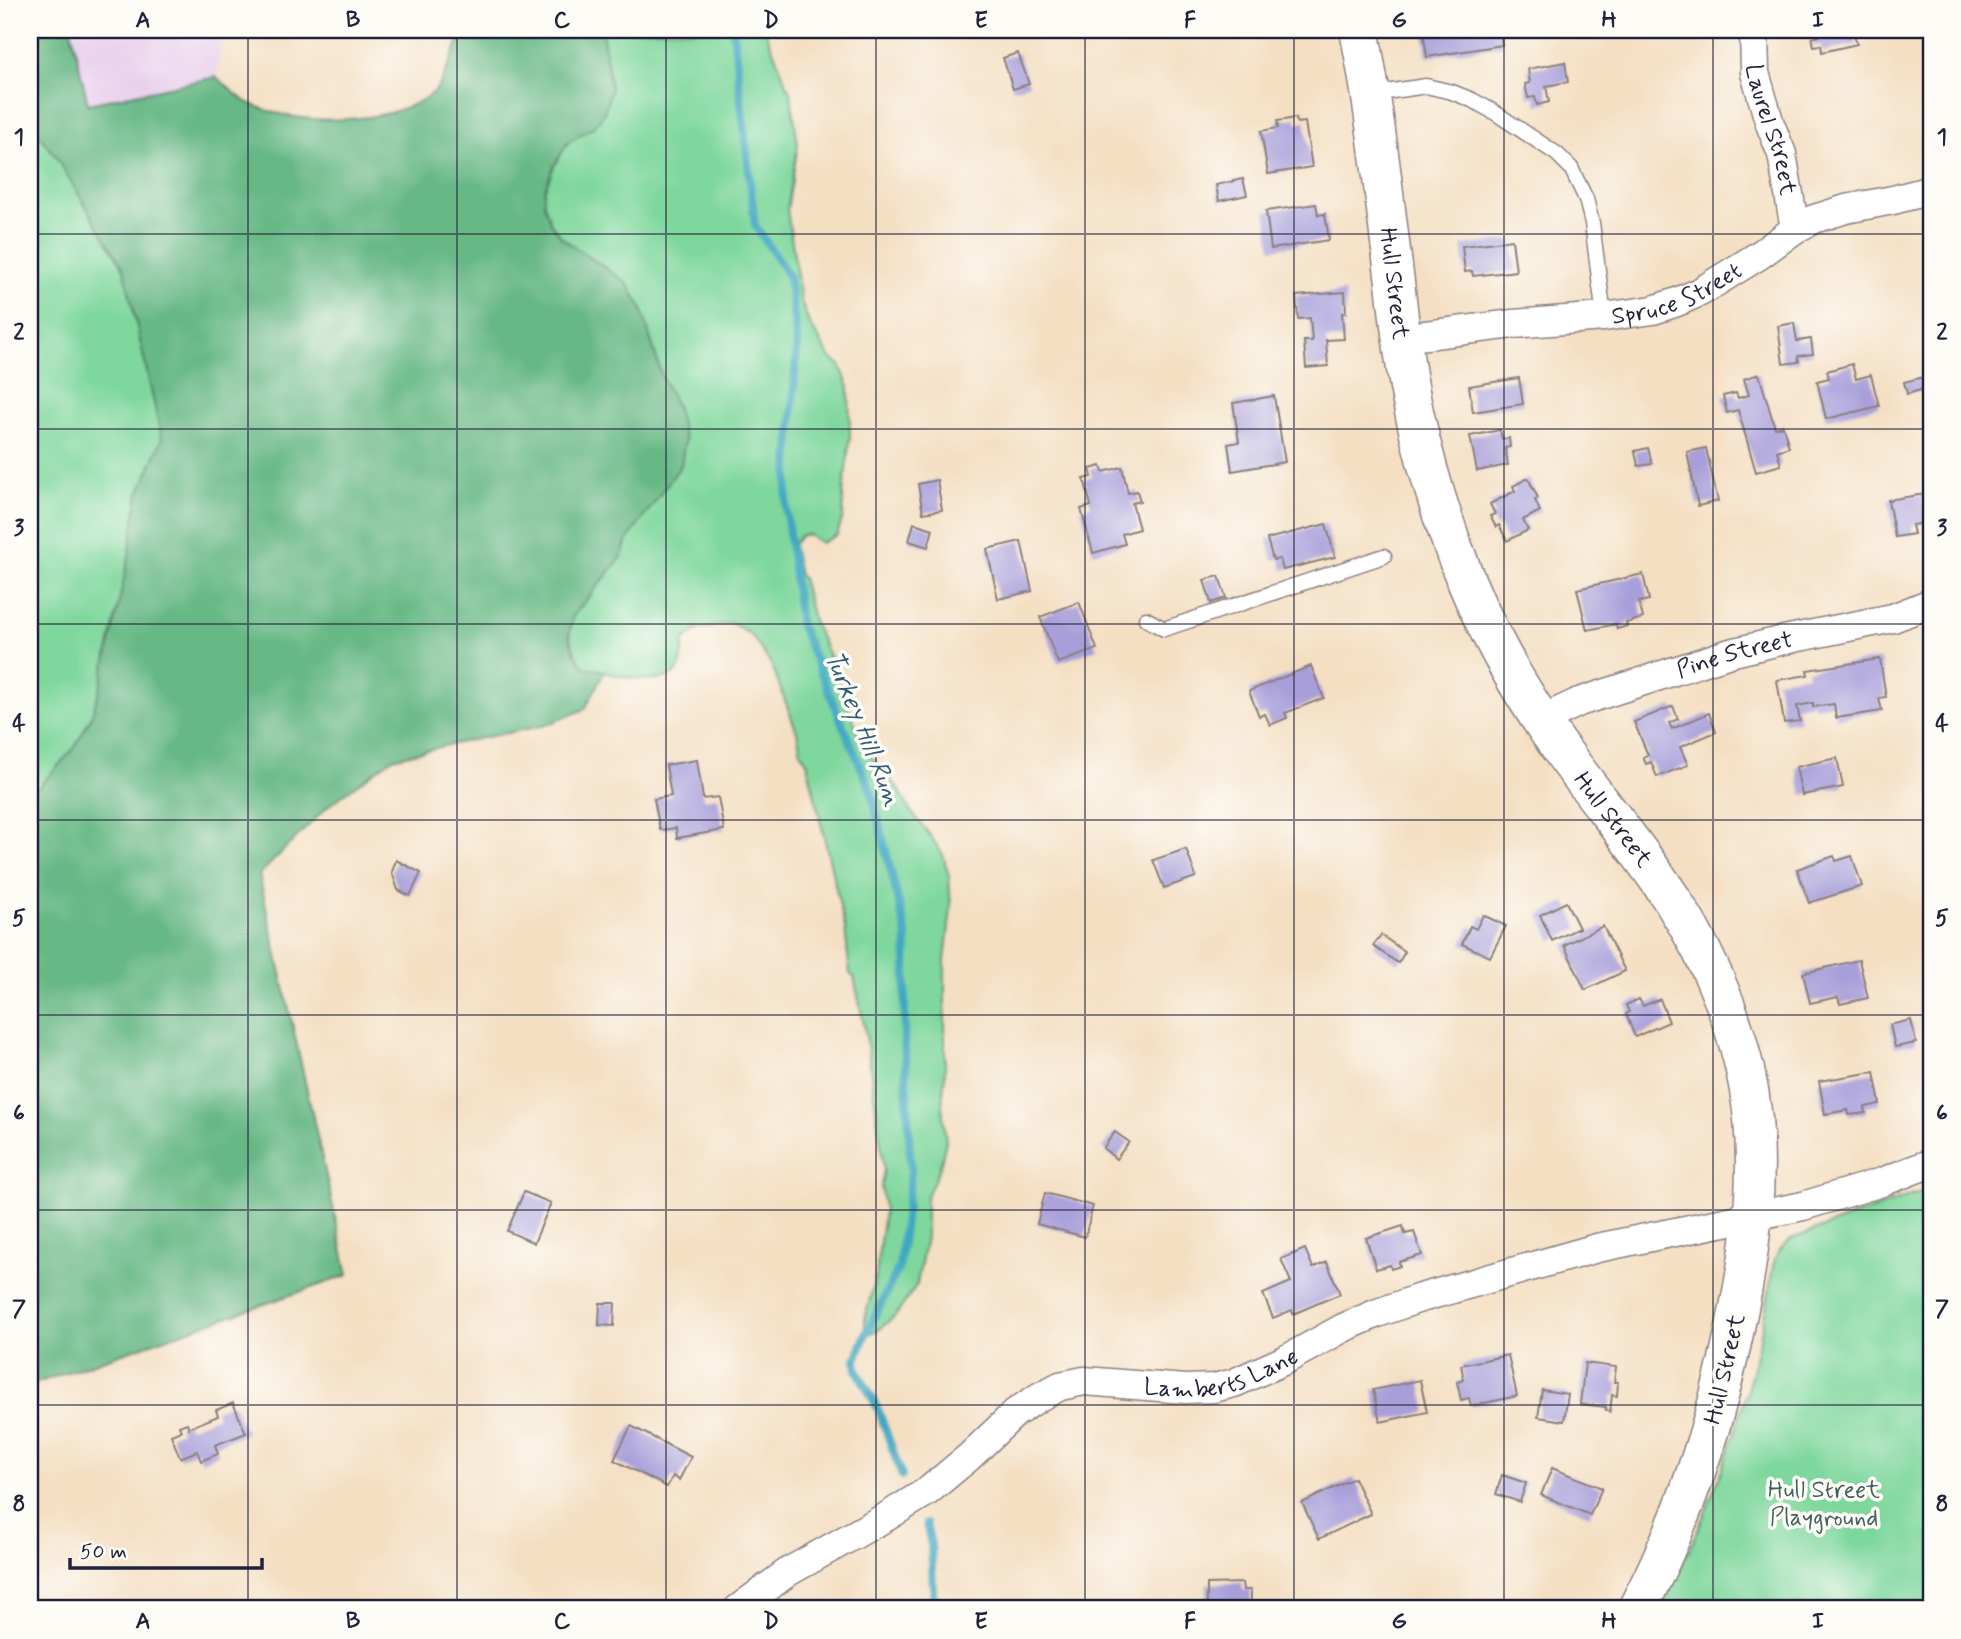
<svg xmlns="http://www.w3.org/2000/svg" width="1961" height="1639" font-family="Mynerve,sans-serif">
  <style>
    .built { fill: #e9d1ed }
    .green { fill: #7ed79c; stroke: #507c6c; stroke-width: 2 }
    .forest { fill: #66b884; stroke: #446d60; stroke-width: 2 }
    .lines { fill: none; stroke-linecap: round; stroke-linejoin: round }
    .stream { stroke: #41a7c1; stroke-width: 8 }
    .building { fill: #a89fda }
    .lane-casing { stroke: #8b807f; stroke-width: 17 }
    .street-casing { stroke: #8b807f; stroke-width: 31 }
    .secondary-casing { stroke: #8b807f; stroke-width: 41 }
    .lane { stroke: #fff; stroke-width: 14 }
    .street { stroke: #fff; stroke-width: 28 }
    .secondary { stroke: #fff; stroke-width: 38 }
    .grid { fill: none; stroke: #22223b; stroke-width: 2; stroke-opacity: 0.55 }
    .labels { text-anchor: middle; stroke-width: 7; stroke-linejoin: round; paint-order: stroke }
    .street-label { font-size: 24px; fill: #22223b; stroke: #fdfcf7 }
    .park-label { font-size: 24px; fill: #42615d; stroke: #fdfcf7 }
    .water-label { font-size: 26px; font-style: italic; fill: #305e77; stroke: #fdfcf7 }
    .neatline { fill: none; stroke: #22223b; stroke-width: 2.5 }
    .grid-label { font-size: 23px; text-anchor: middle; font-weight: bold; fill: #22223b }
  </style>
  <rect width="100%" height="100%" fill="#fdfcf7"/>
  <filter id="ink" filterUnits="userSpaceOnUse"><feTurbulence type="fractalNoise" baseFrequency=".0143" numOctaves="2"/><feDisplacementMap in="SourceGraphic" scale="14" xChannelSelector="R" yChannelSelector="G"/><feConvolveMatrix kernelMatrix="1 2 1 2 8 2 1 2 1" color-interpolation-filters="sRGB"/></filter>
  <filter id="wash" filterUnits="userSpaceOnUse"><feTurbulence type="fractalNoise" baseFrequency=".00686" numOctaves="4" result="noise"/><feDisplacementMap in="SourceGraphic" scale="28" xChannelSelector="R" yChannelSelector="G"/><feGaussianBlur stdDeviation="1.57" result="paint"/><feColorMatrix in="noise" values="0 0 0 0 0 0 0 0 0 0 0 0 0 0 0 0 0 1.4 0 .05"/><feComposite in="paint" operator="in"/></filter>
  <g filter="url(#wash)">
    <rect width="100%" height="100%" fill="#f4dfc3"/>
    <polygon class="built" points="71,30 224,30 216,77 88,104"/>
    <g class="green">
      <polygon points="30,30 71,30 348,1275 30,1385"/>
      <path d="M 602,30 L 765,30 L 791,95 L 798,145 L 787,210 L 801,301 L 809,323 L 830,357 L 840,365 L 849,387 L 850,436 L 843,494 L 843,516 L 837,535 L 821,543 L 809,535 L 801,535 L 793,545 L 799,575 L 802,578 L 814,623 L 837,674 L 861,740 L 868,753 L 899,789 L 909,809 L 930,835 L 943,855 L 949,877 L 951,908 L 945,960 L 945,1074 L 942,1105 L 946,1141 L 940,1167 L 926,1198 L 926,1237 L 917,1284 L 897,1314 L 880,1329 L 865,1336 L 865,1318 L 876,1275 L 884,1210 L 881,1186 L 884,1169 L 866,1035 L 854,977 L 850,974 L 845,928 L 807,762 L 801,753 L 797,732 L 771,664 L 751,635 L 731,623 L 697,630 L 684,640 C 683,650 683,665 676,672 C 657,690 607,672 584,667 L 574,651 L 569,635 L 573,616 L 621,558 L 676,405 L 662,377 L 641,307 L 627,283 L 562,238 L 550,222 L 544,204 L 544,191 L 554,166 L 568,142 L 595,126 L 611,90 Z"/>
      <path d="M 1931,1188 L 1931,1609 L 1660,1609 C 1716,1502 1756,1386 1773,1266 C 1776,1253 1783,1244 1794,1238 Z"/>
    </g>
    <path class="forest" d="M 30,30 L 71,30 L 88,104 L 216,77 C 226,85 237,97 249,103 C 295,127 393,126 434,92 C 442,86 458,42 463,30 L 602,30 L 611,90 L 604,113 L 595,126 L 568,142 L 554,166 L 544,191 L 544,204 L 550,222 L 562,238 L 627,283 L 641,307 L 662,377 L 676,405 L 685,440 L 681,465 L 626,542 L 621,558 L 573,616 L 569,635 L 574,651 L 584,667 L 605,671 L 585,709 L 546,725 L 453,744 L 393,758 L 328,806 L 259,875 L 348,1275 L 30,1385 L 30,1163 L 34,1161 L 36,1150 L 30,1138 L 30,790 L 39,787 L 75,747 L 91,717 L 100,688 L 129,556 L 138,496 L 162,439 L 124,269 L 56,157 L 30,123 Z"/>
    <g class="lines">
      <g class="stream">
        <polyline points="733,30 755,225 789,277 797,344 786,509 800,624 871,791 907,936 904,1035 911,1172 899,1267 865,1336 856,1360 857,1370 878,1409 902,1476"/>
        <polyline points="926,1524 931,1545 934,1609"/>
      </g>
    </g>
    <g id="blocks">
      <g class="building">
        <polygon points="1423,30 1500,30 1502,45 1427,57"/>
        <polygon points="1817,30 1859,30 1860,33 1854,34 1857,44 1822,52 1821,45 1814,46 1812,38 1819,36"/>
        <polygon points="1018,53 1029,84 1013,89 1003,58"/>
        <polygon points="1565,62 1568,82 1546,86 1549,102 1537,105 1535,97 1528,98 1525,84 1530,83 1528,69"/>
        <polygon points="1296,118 1297,123 1305,122 1312,167 1268,174 1261,131 1278,128 1277,121"/>
        <polygon points="1243,179 1247,195 1219,201 1216,185"/>
        <polygon points="1316,204 1318,215 1325,214 1329,240 1271,249 1266,211"/>
        <polygon points="1512,240 1516,271 1473,276 1472,271 1465,272 1462,246"/>
        <polygon points="1345,292 1346,313 1342,313 1344,339 1326,340 1328,366 1306,368 1304,341 1312,341 1310,318 1298,319 1296,296"/>
        <polygon points="1794,323 1797,341 1811,339 1813,354 1798,356 1799,362 1783,364 1778,326"/>
        <polygon points="1852,364 1856,379 1871,375 1879,406 1826,419 1817,381 1829,378 1827,371"/>
        <polygon points="1759,374 1775,428 1783,426 1789,447 1777,451 1781,465 1756,472 1738,410 1727,413 1723,396 1736,393 1738,398 1749,395 1744,379"/>
        <polygon points="1924,377 1927,388 1907,394 1904,382"/>
        <polygon points="1519,378 1523,404 1473,412 1469,386"/>
        <polygon points="1274,396 1285,462 1232,471 1228,444 1239,442 1233,403"/>
        <polygon points="1500,430 1502,439 1509,438 1510,447 1505,448 1508,465 1477,471 1470,436"/>
        <polygon points="1648,448 1652,464 1638,466 1635,451"/>
        <polygon points="1706,448 1718,501 1698,506 1687,452"/>
        <polygon points="1101,466 1103,472 1122,467 1128,493 1137,491 1140,501 1132,503 1139,529 1122,534 1125,544 1093,553 1081,509 1091,506 1084,479 1092,477 1090,469"/>
        <polygon points="1528,478 1538,498 1535,500 1540,511 1523,520 1528,530 1507,541 1499,525 1496,527 1490,516 1495,514 1490,504 1515,491 1513,486"/>
        <polygon points="937,480 942,510 923,513 918,484"/>
        <polygon points="1931,493 1931,522 1912,525 1914,534 1895,537 1888,500"/>
        <polygon points="914,523 933,529 928,547 909,541"/>
        <polygon points="1326,524 1335,557 1283,570 1280,559 1273,560 1267,539"/>
        <polygon points="1021,541 1032,591 998,599 987,549"/>
        <polygon points="1643,574 1649,600 1639,602 1643,618 1626,623 1627,626 1617,629 1616,624 1587,630 1577,589"/>
        <polygon points="1219,576 1226,598 1211,603 1204,580"/>
        <polygon points="1079,602 1097,649 1058,663 1040,617"/>
        <polygon points="1880,659 1886,697 1879,698 1882,711 1836,718 1834,704 1813,707 1813,703 1797,706 1800,721 1784,723 1777,680 1808,675 1807,670"/>
        <polygon points="1311,666 1324,698 1285,713 1287,718 1270,725 1265,714 1259,716 1249,691"/>
        <polygon points="1673,706 1678,719 1669,723 1672,729 1709,713 1716,732 1680,747 1688,765 1657,777 1651,762 1646,764 1643,757 1648,755 1634,722"/>
        <polygon points="1837,758 1843,787 1802,795 1796,767"/>
        <polygon points="697,760 703,799 718,797 724,830 677,838 676,828 660,830 654,799 671,796 666,765"/>
        <polygon points="1186,849 1196,877 1164,888 1153,860"/>
        <polygon points="1834,856 1836,861 1852,856 1862,886 1809,903 1797,869"/>
        <polygon points="396,860 421,873 410,896 398,890 392,872"/>
        <polygon points="1566,902 1579,928 1552,941 1540,915"/>
        <polygon points="1483,915 1506,926 1490,957 1462,944 1470,926 1476,929"/>
        <polygon points="1603,926 1625,971 1585,990 1564,945"/>
        <polygon points="1381,935 1405,952 1398,963 1373,946"/>
        <polygon points="1859,960 1868,998 1840,1004 1838,997 1810,1003 1803,973"/>
        <polygon points="1639,999 1643,1006 1660,999 1669,1022 1635,1037 1626,1014 1629,1012 1626,1005"/>
        <polygon points="1911,1020 1916,1043 1895,1047 1890,1025"/>
        <polygon points="1874,1072 1880,1104 1865,1107 1866,1113 1849,1115 1848,1110 1825,1114 1819,1081"/>
        <polygon points="1115,1132 1129,1142 1116,1159 1103,1148"/>
        <polygon points="524,1192 551,1203 534,1243 507,1231"/>
        <polygon points="1045,1193 1093,1206 1085,1237 1037,1224"/>
        <polygon points="1403,1226 1405,1234 1414,1232 1422,1255 1399,1262 1400,1266 1391,1269 1390,1265 1376,1269 1366,1238"/>
        <polygon points="1305,1249 1313,1268 1327,1262 1340,1294 1293,1314 1292,1310 1273,1318 1263,1294 1291,1282 1281,1259"/>
        <polygon points="600,1303 615,1303 614,1326 599,1325"/>
        <polygon points="1508,1355 1517,1396 1471,1406 1469,1398 1461,1400 1457,1382 1464,1380 1461,1365"/>
        <polygon points="1585,1363 1616,1367 1614,1382 1618,1382 1617,1396 1612,1395 1610,1412 1606,1411 1606,1407 1580,1404"/>
        <polygon points="1420,1380 1427,1412 1380,1422 1373,1390"/>
        <polygon points="1542,1390 1568,1394 1564,1421 1538,1417"/>
        <polygon points="233,1403 246,1433 215,1445 218,1454 201,1461 197,1451 180,1458 171,1435 181,1431 179,1426 187,1423 189,1428 218,1416 216,1410"/>
        <polygon points="631,1426 691,1457 679,1480 673,1476 667,1487 614,1460"/>
        <polygon points="1552,1468 1602,1488 1590,1515 1541,1495"/>
        <polygon points="1502,1475 1526,1483 1520,1502 1496,1494"/>
        <polygon points="1354,1478 1371,1514 1319,1539 1302,1503"/>
        <polygon points="1242,1583 1243,1590 1251,1590 1251,1609 1207,1609 1207,1584"/>
      </g>
    </g>
  </g>
  <g filter="url(#ink)">
    <use href="#blocks" fill-opacity="0" stroke="#8b807f" stroke-width="2"/>
    <g class="lines">
      <defs>
        <g id="lane">
          <polyline points="1373,94 1426,86 1452,92 1472,100 1494,112 1557,154 1571,168 1586,199 1592,223 1604,317"/>
          <polyline points="1146,619 1164,629 1384,556"/>
        </g>
        <g id="street">
          <path id="s1" d="M 1754,30 L 1755,73 L 1770,124 L 1782,154 L 1795,229"/>
          <path id="s2" d="M 1402,338 L 1513,324 L 1604,317 L 1653,310 L 1677,302 L 1700,292 L 1761,254 L 1795,229 L 1814,219 L 1846,209 L 1893,200 L 1931,190"/>
          <path id="s3" d="M 1541,720 L 1579,702 L 1730,653 L 1784,640 L 1893,618 L 1931,603"/>
          <path id="s4" d="M 738,1609 L 788,1572 L 886,1517 L 928,1491 L 969,1457 L 1015,1413 L 1039,1397 L 1060,1386 L 1084,1381 L 1185,1389 L 1214,1388 L 1234,1383 L 1285,1360 L 1343,1328 L 1375,1314 L 1417,1299 L 1597,1248 L 1803,1206 L 1882,1182 L 1931,1163"/>
        </g>
        <g id="secondary">
          <path id="s5" d="M 1359,30 C 1376,113 1384,198 1395,282 C 1400,327 1405,372 1415,416 C 1427,471 1444,526 1465,578 C 1491,641 1525,700 1565,755 C 1600,803 1639,849 1671,898 C 1714,964 1745,1041 1753,1119 C 1759,1184 1751,1250 1738,1313 C 1718,1417 1686,1516 1637,1609"/>
        </g>
      </defs>
      <use href="#lane" class="lane-casing"/>
      <use href="#street" class="street-casing"/>
      <use href="#secondary" class="secondary-casing"/>
      <use href="#lane" class="lane"/>
      <use href="#street" class="street"/>
      <use href="#secondary" class="secondary"/>
    </g>
  </g>
  <path class="grid" d="M 248,30 L 248,1609M 457,30 L 457,1609M 666,30 L 666,1609M 876,30 L 876,1609M 1085,30 L 1085,1609M 1294,30 L 1294,1609M 1504,30 L 1504,1609M 1713,30 L 1713,1609M 30,234 L 1931,234M 30,429 L 1931,429M 30,624 L 1931,624M 30,820 L 1931,820M 30,1015 L 1931,1015M 30,1210 L 1931,1210M 30,1405 L 1931,1405"/>
  <g class="labels">
    <g class="street-label">
      <text dy="8" stroke="none"><textPath href="#s1" startOffset="102">Laurel Street</textPath></text>
      <text dy="8" stroke="none"><textPath href="#s5" startOffset="256">Hull Street</textPath></text>
      <text dy="8" stroke="none"><textPath href="#s2" startOffset="280">Spruce Street</textPath></text>
      <text dy="8" stroke="none"><textPath href="#s3" startOffset="205">Pine Street</textPath></text>
      <text dy="8" stroke="none"><textPath href="#s5" startOffset="844">Hull Street</textPath></text>
      <text dy="8" stroke="none"><textPath href="#s4" startOffset="558">Lamberts Lane</textPath></text>
      <text transform="translate(1724 1369) rotate(-77)" y="8">Hull Street</text>
    </g>
    <g class="park-label">
      <text x="1824" y="1497">Hull Street<tspan x="1824" dy="28">Playground</tspan></text>
    </g>
    <g class="water-label">
      <text transform="translate(864 728) rotate(68)" y="9">Turkey Hill Run</text>
    </g>
  </g>
  <rect width="1961" height="1639" fill="none" stroke="#fdfcf7" stroke-width="77"/>
  <path d="M70 1558v10h192v-10" fill="none" stroke="#22223b" stroke-width="3.5"/>
  <text x="80" y="1558" font-size="21" fill="#22223b" stroke="#fdfcf7" stroke-width="5" paint-order="stroke">50 m</text>
  <rect x="38" y="38" width="1885" height="1562" class="neatline"/>
  <g class="grid-label">
    <text x="143" y="27">A</text>
    <text x="353" y="27">B</text>
    <text x="562" y="27">C</text>
    <text x="771" y="27">D</text>
    <text x="981" y="27">E</text>
    <text x="1190" y="27">F</text>
    <text x="1399" y="27">G</text>
    <text x="1609" y="27">H</text>
    <text x="1818" y="27">I</text>
    <text x="19" y="144">1</text>
    <text x="1942" y="144">1</text>
    <text x="19" y="339">2</text>
    <text x="1942" y="339">2</text>
    <text x="19" y="535">3</text>
    <text x="1942" y="535">3</text>
    <text x="19" y="730">4</text>
    <text x="1942" y="730">4</text>
    <text x="19" y="925">5</text>
    <text x="1942" y="925">5</text>
    <text x="19" y="1120">6</text>
    <text x="1942" y="1120">6</text>
    <text x="19" y="1316">7</text>
    <text x="1942" y="1316">7</text>
    <text x="19" y="1511">8</text>
    <text x="1942" y="1511">8</text>
    <text x="143" y="1628">A</text>
    <text x="353" y="1628">B</text>
    <text x="562" y="1628">C</text>
    <text x="771" y="1628">D</text>
    <text x="981" y="1628">E</text>
    <text x="1190" y="1628">F</text>
    <text x="1399" y="1628">G</text>
    <text x="1609" y="1628">H</text>
    <text x="1818" y="1628">I</text>
  </g>
</svg>
